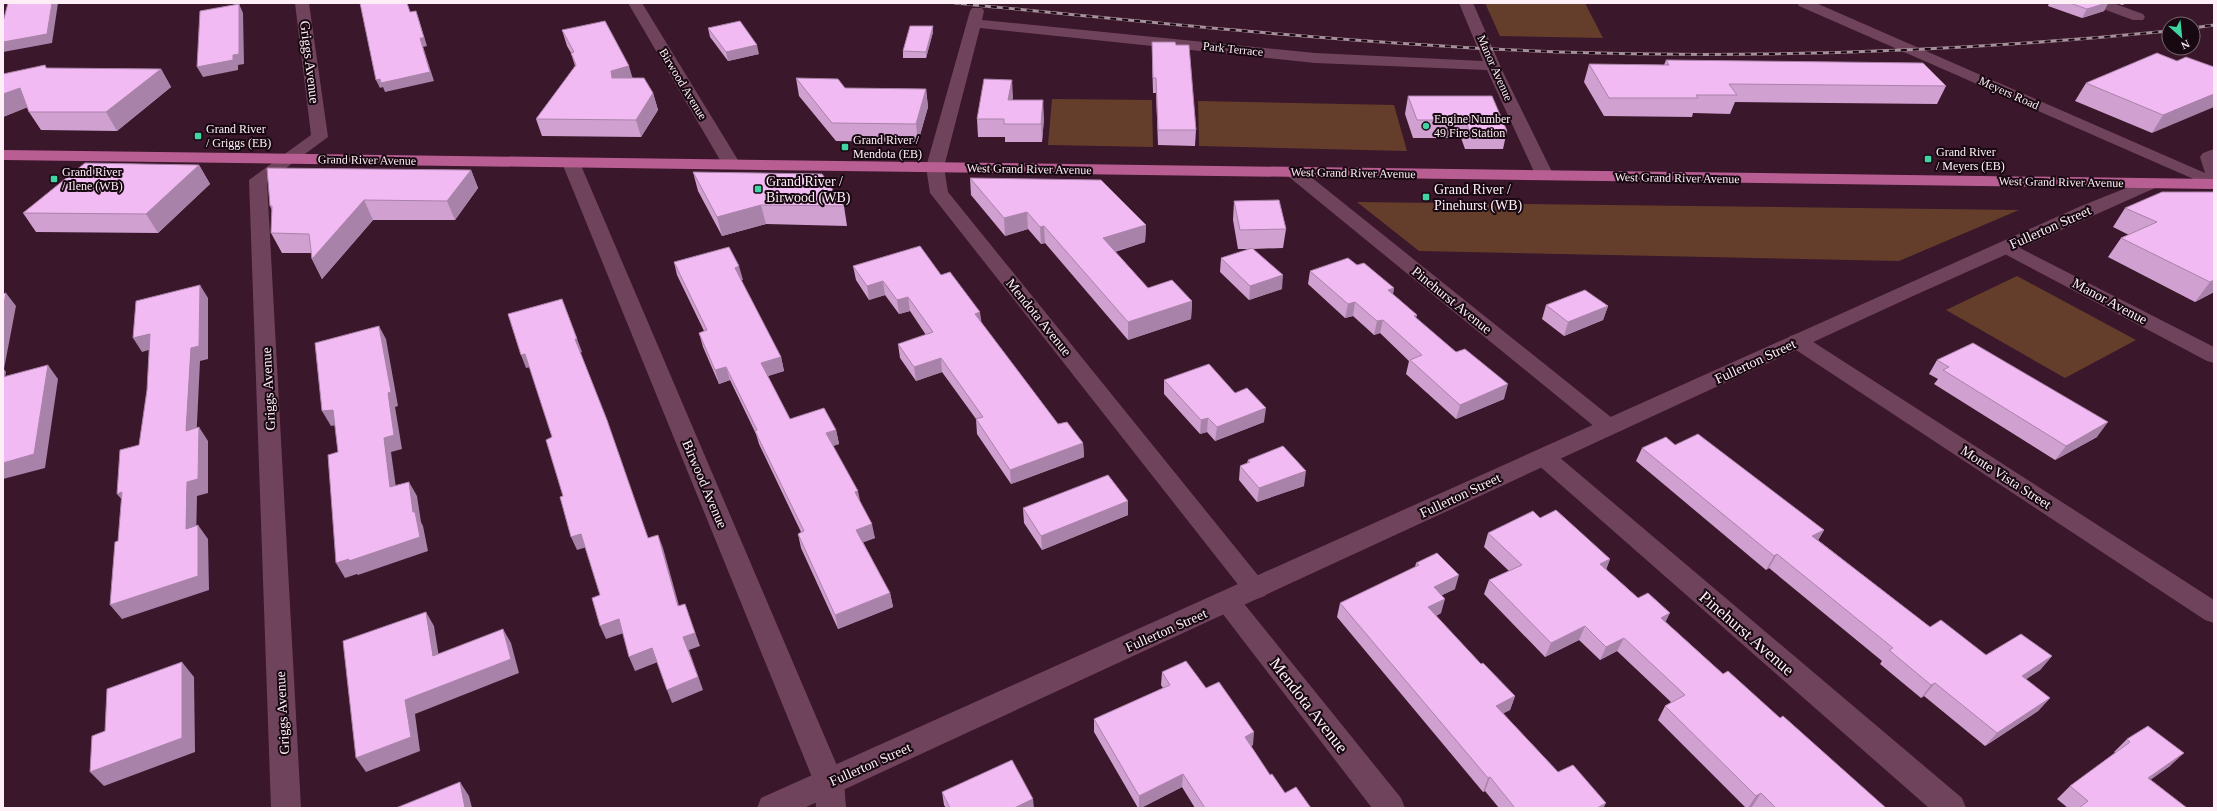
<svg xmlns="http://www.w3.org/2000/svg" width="2217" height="811" font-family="Georgia,serif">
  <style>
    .green { fill: #643e2b }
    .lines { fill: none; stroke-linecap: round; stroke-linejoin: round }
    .minor { fill: #70435c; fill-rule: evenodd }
    .tertiary { fill: #70435c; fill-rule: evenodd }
    .primary { fill: #b95e92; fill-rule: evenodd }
    .rail-casing { stroke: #a8909d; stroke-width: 3 }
    .rail { stroke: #180811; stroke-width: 2; stroke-dasharray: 6; stroke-linecap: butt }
    .wall { fill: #d0a0d0 }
    .shaded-wall { fill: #a982a9 }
    .building { fill: #f2baf2; stroke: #a982a9 }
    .poi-dot { fill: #3fd4a2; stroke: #180811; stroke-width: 1.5 }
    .labels { text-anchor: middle; stroke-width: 4; stroke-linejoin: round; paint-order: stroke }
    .far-street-label { font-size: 12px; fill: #feeff6; stroke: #180811 }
    .far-poi-label { font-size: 12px; fill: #feeff6; stroke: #180811; text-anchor: start }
    .street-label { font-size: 14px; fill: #feeff6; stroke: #180811 }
    .poi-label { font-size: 14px; fill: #feeff6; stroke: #180811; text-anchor: start }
    .near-street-label { font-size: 17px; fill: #feeff6; stroke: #180811 }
  </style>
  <rect width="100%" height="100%" fill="#3a172b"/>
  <g class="green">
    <polygon points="1485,3 1585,3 1603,38 1500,36"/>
    <polygon points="1052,99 1152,100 1153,147 1048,145"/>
    <polygon points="1198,101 1394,105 1407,151 1199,146"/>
    <polygon points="1357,202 2019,210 1899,261 1419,251"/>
    <polygon points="2017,276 2136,340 2065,378 1946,310"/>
  </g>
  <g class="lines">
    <g class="minor">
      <polygon points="295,3 309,3 328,137 267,182 301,808 271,808 249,180 311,135"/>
      <polygon points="628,3 642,3 741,165 738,169 726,169 723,165"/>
      <polygon points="1459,3 1473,3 1503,72 1554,176 1551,180 1539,180 1536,176 1487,70 1315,63 980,28 944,167 948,192 1269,589 1265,596 1256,599 1247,596 930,193 926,167 970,11 972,8 982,8 984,11 982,20 1315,53 1483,61"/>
      <polygon points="2093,3 2113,3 2143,14 2145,17 2143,20 2133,20 2095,6"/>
      <polygon points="571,158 577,159 580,163 844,782 846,808 816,808 814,782 562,163 565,159"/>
      <polygon points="1295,168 1301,169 1617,422 1620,427 1617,432 1609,435 1601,432 1289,177 1286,173 1289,169"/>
      <polygon points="2006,241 2214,347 2214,363 2207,361 1999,251 1997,247 1999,243"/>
      <polygon points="1797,334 1804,336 2214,600 2214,623 2205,620 1790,346 1787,341 1790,336"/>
      <polygon points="1544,449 1552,451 1962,798 1966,808 1929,808 1536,463 1532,457 1536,451"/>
      <polygon points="1228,592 1237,595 1401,798 1405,808 1372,808 1219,609 1215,602 1219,595"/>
    </g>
    <g class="tertiary">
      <polygon points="1797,3 1816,3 2205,173 2200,157 2203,153 2214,149 2214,188 1799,6"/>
      <polygon points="2149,179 2155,180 2158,184 2155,188 1913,296 804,808 757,808 761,798 2081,206"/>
    </g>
    <polygon class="primary" points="3,150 2214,179 2214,189 3,160"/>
    <defs>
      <g id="rail">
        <path d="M 955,3 C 1156,23 1356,44 1558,52 C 1763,59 1966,51 2169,31"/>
        <polyline points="2193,28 2214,25"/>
      </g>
    </defs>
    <use href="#rail" class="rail-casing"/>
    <use href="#rail" class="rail"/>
  </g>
  <g class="wall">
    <polygon points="2049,3 2108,3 2104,11 2082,18 2048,6"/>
    <polygon points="2117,3 2128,3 2122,5"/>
    <polygon points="708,28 759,54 728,61 710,37"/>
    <polygon points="562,30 633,78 653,93 658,110 641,137 542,136 536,119 575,66 571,53 567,46"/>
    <polygon points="933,32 926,58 903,58 903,51"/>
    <polygon points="1152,42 1176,45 1196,130 1195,146 1158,145 1156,93 1153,93 1152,57"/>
    <polygon points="1666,60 1946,86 1937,104 1735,102 1730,114 1693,113 1692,117 1604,116 1584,82 1589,64 1664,65"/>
    <polygon points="2177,61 2214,67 2152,133 2075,101 2086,83"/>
    <polygon points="45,65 47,68 161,69 171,87 117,131 41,130 29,112 27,107 3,117 3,94"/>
    <polygon points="796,78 845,88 926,89 928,107 918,142 836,141 799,96"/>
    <polygon points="1408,96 1507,131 1503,149 1465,149 1461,138 1413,138 1405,114"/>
    <polygon points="1013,97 1012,100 1044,118 1042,142 1005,142 1005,137 978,137 977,119"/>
    <polygon points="199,165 210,184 158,233 36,232 23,213"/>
    <polygon points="471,170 478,188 455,220 373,220 322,279 312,259 311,253 282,253 271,233 272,210 270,206"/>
    <polygon points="693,172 844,206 847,226 766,224 722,236 698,191"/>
    <polygon points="970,178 1146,225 1145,242 1115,252 1148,288 1192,301 1191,319 1128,340 1045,243 1041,244 1028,229 1005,236 971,195"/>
    <polygon points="2214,192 2214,292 2195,302 2108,257 2121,238 2129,235 2113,227 2125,208"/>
    <polygon points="1234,201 1286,229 1283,248 1253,249 1282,289 1249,300 1220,272 1221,258 1250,249 1238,249 1233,220"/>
    <polygon points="674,262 743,280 741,280 781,357 784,371 768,376 790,419 836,430 839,444 833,446 860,502 875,538 863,542 890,593 893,607 838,629 801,548 798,534 801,532 759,444 756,434 730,380 719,384 703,347 699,333 704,331 677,275"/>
    <polygon points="1357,265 1394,288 1393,294 1417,315 1416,318 1504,399 1456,419 1406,374 1409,361 1380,333 1374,335 1353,316 1345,318 1308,284 1310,271"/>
    <polygon points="853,266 941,275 981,322 1058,424 1083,443 1084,457 1011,484 977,434 976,419 942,372 916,381 900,358 898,344 926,335 910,311 899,314 885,295 869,300 856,280"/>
    <polygon points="1546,305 1608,306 1603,320 1564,336 1542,319"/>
    <polygon points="1937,360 2097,437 2055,460 1934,384 1938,379 1929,374"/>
    <polygon points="1164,380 1235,393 1264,422 1215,441 1207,432 1200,434 1164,394"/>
    <polygon points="1675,445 1824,530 1818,540 1930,627 1986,655 2052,656 2040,670 2026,679 2050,698 2038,711 1985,746 1924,696 1921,698 1880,664 1882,661 1769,568 1766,570 1636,461 1642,448"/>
    <polygon points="1248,460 1304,486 1257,502 1239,480 1240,466 1247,463"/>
    <polygon points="1128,501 1128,515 1042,550 1024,523 1023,508"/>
    <polygon points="1540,518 1610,559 1606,569 1638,598 1666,622 1723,674 1780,718 1886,808 1753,808 1752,807 1750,808 1746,808 1658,720 1665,706 1671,702 1617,651 1600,660 1579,640 1545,657 1484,594 1489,580 1509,571 1484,547 1488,533"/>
    <polygon points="1416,563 1455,589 1442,595 1441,613 1436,616 1481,664 1515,696 1510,710 1503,713 1558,772 1606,803 1603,808 1499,808 1485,791 1483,792 1337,617 1340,603 1415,567"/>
    <polygon points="1162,672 1206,688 1253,745 1251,746 1270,775 1285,793 1311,808 1195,808 1182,787 1141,808 1138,808 1094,732 1094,719 1163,688 1161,685"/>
    <polygon points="2127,739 2170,766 2150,779 2187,808 2068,808 2057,799 2070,786 2115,753 2114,752"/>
    <polygon points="942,792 1034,808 946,808 944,805"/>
  </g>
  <g class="shaded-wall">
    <polygon points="52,3 58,3 52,43 3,52 3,42"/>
    <polygon points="2106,3 2108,3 2104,11 2082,18 2087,9"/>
    <polygon points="239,4 243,13 244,64 238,65 238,70 203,77 197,67"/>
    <polygon points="416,11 419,20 427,46 423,47 434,81 385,92 383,87 380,88 376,80 380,79 420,38"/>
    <polygon points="933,26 933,32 926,58 926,52"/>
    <polygon points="757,45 759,54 728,61 726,52"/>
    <polygon points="629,66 634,83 612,78 611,71"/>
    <polygon points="161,69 171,87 117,131 106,112"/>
    <polygon points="1012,80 1013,97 1009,118 1008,100"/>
    <polygon points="20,88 31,106 3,117 3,94"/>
    <polygon points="926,89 928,107 918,142 916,124"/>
    <polygon points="653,93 658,110 641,137 636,120"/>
    <polygon points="2214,94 2214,107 2152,133 2163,115"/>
    <polygon points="1043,100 1044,118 1042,142 1041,124"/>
    <polygon points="199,165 210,184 158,233 146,214"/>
    <polygon points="471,170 478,188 455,220 447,201"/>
    <polygon points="364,200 373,220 322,279 312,259"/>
    <polygon points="761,205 766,224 722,236 717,217"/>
    <polygon points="1027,212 1028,229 1005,236 1004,218"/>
    <polygon points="1146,225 1145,242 1103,255 1103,238"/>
    <polygon points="1044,226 1045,243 1041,244 1040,227"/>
    <polygon points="739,266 743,280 738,281 735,268"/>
    <polygon points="1283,275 1282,289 1249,300 1250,286"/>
    <polygon points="2214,280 2214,292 2195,302 2210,282"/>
    <polygon points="883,281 885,295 869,300 867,286"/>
    <polygon points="200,285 208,298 208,359 200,361 196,444 186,431 191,348"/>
    <polygon points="1394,288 1391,302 1388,290"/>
    <polygon points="6,293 16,306 4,369 6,372 3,391 3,309"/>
    <polygon points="908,297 910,311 899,314 897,300"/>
    <polygon points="562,299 582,352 580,353 575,339"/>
    <polygon points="1192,301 1191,319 1128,340 1128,322"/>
    <polygon points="1355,302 1353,316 1345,318 1348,304"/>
    <polygon points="1608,306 1603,320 1564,336 1568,322"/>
    <polygon points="980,312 982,326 975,314"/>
    <polygon points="1383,320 1380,333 1374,335 1377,321"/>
    <polygon points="379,326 386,339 398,406 395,407 402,449 391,452 398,502 390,487 384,438 388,393"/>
    <polygon points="150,334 159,347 142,352 133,338"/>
    <polygon points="525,354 531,367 526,368 521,355"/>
    <polygon points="781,357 784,371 765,377 761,363"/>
    <polygon points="941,358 942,372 916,381 914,367"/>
    <polygon points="48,365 58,379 45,468 3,479 3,463"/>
    <polygon points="726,367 730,380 719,384 715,370"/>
    <polygon points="1508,384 1504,399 1456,419 1460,405"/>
    <polygon points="1266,408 1264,422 1215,441 1217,427"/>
    <polygon points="333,410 341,424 331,426 322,411"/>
    <polygon points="1208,418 1207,432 1200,434 1201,420"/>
    <polygon points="2108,422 2097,437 2055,460 2066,446"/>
    <polygon points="199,427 208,441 208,493 197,496 196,542 186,529 187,482"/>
    <polygon points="836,430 839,444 829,447 826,433"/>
    <polygon points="1083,443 1084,457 1011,484 1010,470"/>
    <polygon points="1306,471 1304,486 1257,502 1259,488"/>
    <polygon points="409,482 417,496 421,522 423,526 428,551 358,575 357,574 345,578 336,563 413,512"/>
    <polygon points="858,491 861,505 855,492"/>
    <polygon points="122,492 128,507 117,494"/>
    <polygon points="1128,501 1128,515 1042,550 1041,536"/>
    <polygon points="872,524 875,538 859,544 856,530"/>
    <polygon points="198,525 208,539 209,590 122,619 110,605"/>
    <polygon points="1824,530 1816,544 1812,536"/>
    <polygon points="581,534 587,547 577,550 571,537"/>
    <polygon points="658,535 663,548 683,620 678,606"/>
    <polygon points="1777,554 1769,568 1766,570 1774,556"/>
    <polygon points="1610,559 1605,573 1600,564"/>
    <polygon points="1459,575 1455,589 1430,601 1434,587"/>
    <polygon points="890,593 893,607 838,629 835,615"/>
    <polygon points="1445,599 1441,613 1424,621 1428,607"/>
    <polygon points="685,604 700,646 689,650 703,690 672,703 667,690"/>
    <polygon points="426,612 434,626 441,670 433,656"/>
    <polygon points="1670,613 1663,627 1661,618"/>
    <polygon points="619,619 624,633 606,639 600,626"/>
    <polygon points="1585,626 1579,640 1545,657 1551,643"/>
    <polygon points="503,629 511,643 519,673 415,714 420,751 366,772 356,758 405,700"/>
    <polygon points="1624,638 1617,651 1600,660 1606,647"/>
    <polygon points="652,648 658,662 635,671 629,657"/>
    <polygon points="2052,656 2040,670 2010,690 2022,676"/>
    <polygon points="182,662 194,677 195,752 104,786 90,772"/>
    <polygon points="1935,683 1924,696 1921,698 1931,685"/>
    <polygon points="1515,696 1510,710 1491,720 1496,706"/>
    <polygon points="2050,698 2038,711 1985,746 1997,733"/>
    <polygon points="1254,732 1253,745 1243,750 1245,737"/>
    <polygon points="2184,753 2170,766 2135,791 2148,778"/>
    <polygon points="1183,774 1182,787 1141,808 1139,808 1139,796"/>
    <polygon points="1490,777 1485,791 1483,792 1488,778"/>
    <polygon points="460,782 469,796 472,808 465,808"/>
    <polygon points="1761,793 1752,807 1748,808 1756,796"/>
    <polygon points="1033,799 1034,808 1014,808"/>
    <polygon points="1606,803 1603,808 1596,808"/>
  </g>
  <g class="building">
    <polygon points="8,3 52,3 47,34 3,42 3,22"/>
    <polygon points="360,3 407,3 410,12 416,11 424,38 420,38 430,72 381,83 380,79 376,80"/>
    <polygon points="2070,3 2106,3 2087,9"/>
    <polygon points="239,4 239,54 233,55 233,60 197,67 200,11"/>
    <polygon points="605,21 629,66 611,71 612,78 644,78 653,93 636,120 536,119 576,65 571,53 574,52 562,30"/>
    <polygon points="740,21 757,45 726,52 708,28"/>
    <polygon points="910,26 933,26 926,52 903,51"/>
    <polygon points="1152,42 1175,42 1176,45 1189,45 1196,130 1158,130 1156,78 1153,78"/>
    <polygon points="2157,53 2177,61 2186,57 2214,67 2214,94 2163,115 2086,83"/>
    <polygon points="1666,60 1923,63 1946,86 1729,84 1737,95 1696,95 1698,98 1609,98 1589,64 1669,65"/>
    <polygon points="45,65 46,68 161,69 106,112 29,112 20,88 3,94 3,74"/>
    <polygon points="796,78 838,79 845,88 926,89 916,124 832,123"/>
    <polygon points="984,79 1012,80 1008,100 1043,100 1041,124 1004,124 1004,119 977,119"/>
    <polygon points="1408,96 1492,96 1507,131 1469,130 1465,120 1417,120"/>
    <polygon points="85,163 199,165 146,214 23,213"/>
    <polygon points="267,168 471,170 447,201 364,200 312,259 309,234 271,233 272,206 270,206"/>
    <polygon points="693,172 822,174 844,206 761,205 717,217"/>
    <polygon points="970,178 1101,180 1146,225 1103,238 1148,288 1172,280 1192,301 1128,322 1044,226 1040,227 1027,212 1004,218"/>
    <polygon points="2162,192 2214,192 2214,280 2210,282 2121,238 2157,222 2125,208"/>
    <polygon points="1279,200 1286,229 1240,230 1234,201"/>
    <polygon points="920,246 941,275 950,272 980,312 975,314 1058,424 1067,422 1083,443 1010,470 976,419 983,417 941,358 914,367 898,344 933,332 908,297 897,300 883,281 867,286 853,266"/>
    <polygon points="729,247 739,266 735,268 781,357 761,363 790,419 824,408 836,430 826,433 858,491 855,492 872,524 856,530 890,593 835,615 798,534 804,531 755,431 757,430 726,367 715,370 699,333 707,330 674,262"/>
    <polygon points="1252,248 1283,275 1250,286 1221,258"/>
    <polygon points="1348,258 1357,265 1364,263 1394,288 1388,290 1417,315 1414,316 1456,352 1465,349 1508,384 1460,405 1410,360 1422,355 1383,320 1377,321 1355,302 1348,304 1310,271"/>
    <polygon points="200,285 199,346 191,348 186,431 199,427 198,479 187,482 186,529 198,525 198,576 110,605 115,542 118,541 122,492 117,494 120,450 139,445 147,390 150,334 133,338 136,301"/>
    <polygon points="1585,290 1608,306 1568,322 1546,305"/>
    <polygon points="6,293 3,309 3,294"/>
    <polygon points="562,299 577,339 575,339 607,420 648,538 658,535 678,606 685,604 695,633 683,637 698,677 667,690 652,648 629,657 619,619 600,626 592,598 600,595 581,534 571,537 560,497 563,496 546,440 552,437 525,354 521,355 508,314"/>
    <polygon points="379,326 391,392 388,393 394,435 384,438 390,487 409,482 413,512 415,512 420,537 349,561 349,559 336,563 328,455 338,452 333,410 322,411 315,343"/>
    <polygon points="1973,343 2108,422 2066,446 1943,370 1949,367 1937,360"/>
    <polygon points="1209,364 1235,393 1247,388 1266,408 1217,427 1208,418 1201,420 1164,380"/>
    <polygon points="48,365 34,454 3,463 3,377"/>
    <polygon points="1698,434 1824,530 1812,536 1930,627 1941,620 1986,655 2021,634 2052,656 2022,676 2050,698 1997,733 1935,683 1931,685 1889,650 1893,648 1777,554 1774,556 1642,448 1666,437 1675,445"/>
    <polygon points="1283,446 1306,471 1259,488 1240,466 1250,462 1248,460"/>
    <polygon points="1108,475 1128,501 1041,536 1023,508"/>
    <polygon points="1556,510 1610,559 1600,564 1638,598 1648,593 1670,613 1661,618 1723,674 1728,671 1780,718 1783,716 1886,808 1776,808 1761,793 1756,796 1665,706 1685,695 1624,638 1606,647 1585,626 1551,643 1489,580 1522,565 1488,533 1533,511 1540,518"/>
    <polygon points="1437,553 1459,575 1434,587 1445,599 1428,607 1481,664 1483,663 1515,696 1496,706 1558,772 1573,765 1606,803 1597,808 1515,808 1490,777 1488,778 1340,603 1419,565 1416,563"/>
    <polygon points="426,612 433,656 503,629 511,659 405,700 411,737 356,758 343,641"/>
    <polygon points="1186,661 1206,688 1219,682 1254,732 1245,737 1270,775 1272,774 1285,793 1296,787 1311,808 1205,808 1183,774 1139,796 1094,719 1170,685 1162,672"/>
    <polygon points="182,662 182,738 90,772 92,736 105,731 107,689"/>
    <polygon points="2148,726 2184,753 2148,778 2187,808 2079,808 2088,801 2070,786 2130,742 2127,739"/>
    <polygon points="1012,760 1033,799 1014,808 950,808 942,792"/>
    <polygon points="460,782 465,808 396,808"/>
  </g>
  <g class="poi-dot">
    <circle cx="1426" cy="126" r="4"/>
    <rect x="194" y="132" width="8" height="8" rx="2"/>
    <rect x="841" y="143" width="8" height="8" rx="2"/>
    <rect x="1924" y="155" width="8" height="8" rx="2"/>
    <rect x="50" y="175" width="8" height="8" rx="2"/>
    <rect x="754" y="185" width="8" height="8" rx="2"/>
    <rect x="1422" y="193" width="8" height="8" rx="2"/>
  </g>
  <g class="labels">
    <g class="far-street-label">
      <text transform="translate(1233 49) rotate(6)" y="4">Park Terrace</text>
      <text transform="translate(1495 68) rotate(66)" y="4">Manor Avenue</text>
      <text transform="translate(683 84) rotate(59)" y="4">Birwood Avenue</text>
      <text transform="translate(2009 93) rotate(24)" y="4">Meyers Road</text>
      <text transform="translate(367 160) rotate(1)" y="4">Grand River Avenue</text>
      <text transform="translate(1029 169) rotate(1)" y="4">West Grand River Avenue</text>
      <text transform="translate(1353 173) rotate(1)" y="4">West Grand River Avenue</text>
      <text transform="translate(1677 178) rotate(1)" y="4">West Grand River Avenue</text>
      <text transform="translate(2061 182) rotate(1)" y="4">West Grand River Avenue</text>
    </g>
    <g class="far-poi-label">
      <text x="1434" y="123">Engine Number<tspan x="1434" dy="14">49 Fire Station</tspan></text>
      <text x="206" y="133">Grand River<tspan x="206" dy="14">/ Griggs (EB)</tspan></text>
      <text x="853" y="144">Grand River /<tspan x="853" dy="14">Mendota (EB)</tspan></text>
      <text x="1936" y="156">Grand River<tspan x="1936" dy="14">/ Meyers (EB)</tspan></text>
      <text x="62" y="176">Grand River<tspan x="62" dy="14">/ Ilene (WB)</tspan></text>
    </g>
    <g class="street-label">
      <text transform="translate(310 62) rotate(83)" y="5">Griggs Avenue</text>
      <text transform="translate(2050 227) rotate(-24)" y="5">Fullerton Street</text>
      <text transform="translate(1452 300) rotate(39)" y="5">Pinehurst Avenue</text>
      <text transform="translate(2110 301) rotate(28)" y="5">Manor Avenue</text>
      <text transform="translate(1039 317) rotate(51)" y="5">Mendota Avenue</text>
      <text transform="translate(1755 361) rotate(-25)" y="5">Fullerton Street</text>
      <text transform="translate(268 389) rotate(-93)" y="5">Griggs Avenue</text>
      <text transform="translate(2006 477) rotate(33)" y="5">Monte Vista Street</text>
      <text transform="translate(705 484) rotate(67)" y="5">Birwood Avenue</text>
      <text transform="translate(1460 495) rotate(-25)" y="5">Fullerton Street</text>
      <text transform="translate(1166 630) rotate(-24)" y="5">Fullerton Street</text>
      <text transform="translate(282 713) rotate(-93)" y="5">Griggs Avenue</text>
      <text transform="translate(870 764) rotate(-24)" y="5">Fullerton Street</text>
    </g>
    <g class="poi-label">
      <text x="766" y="186">Grand River /<tspan x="766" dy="16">Birwood (WB)</tspan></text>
      <text x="1434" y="194">Grand River /<tspan x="1434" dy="16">Pinehurst (WB)</tspan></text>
    </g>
    <g class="near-street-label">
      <text transform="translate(1747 633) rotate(41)" y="6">Pinehurst Avenue</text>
      <text transform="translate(1309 705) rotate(52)" y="6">Mendota Avenue</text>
    </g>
  </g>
  <rect width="2217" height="811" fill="none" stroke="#feeff6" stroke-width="8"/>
  <g transform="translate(2181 36) rotate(153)"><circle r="19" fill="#180811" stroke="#74646d"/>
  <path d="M0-3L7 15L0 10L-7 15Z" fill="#3fd4a2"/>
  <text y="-6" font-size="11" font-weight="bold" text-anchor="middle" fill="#feeff6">N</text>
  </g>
</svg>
